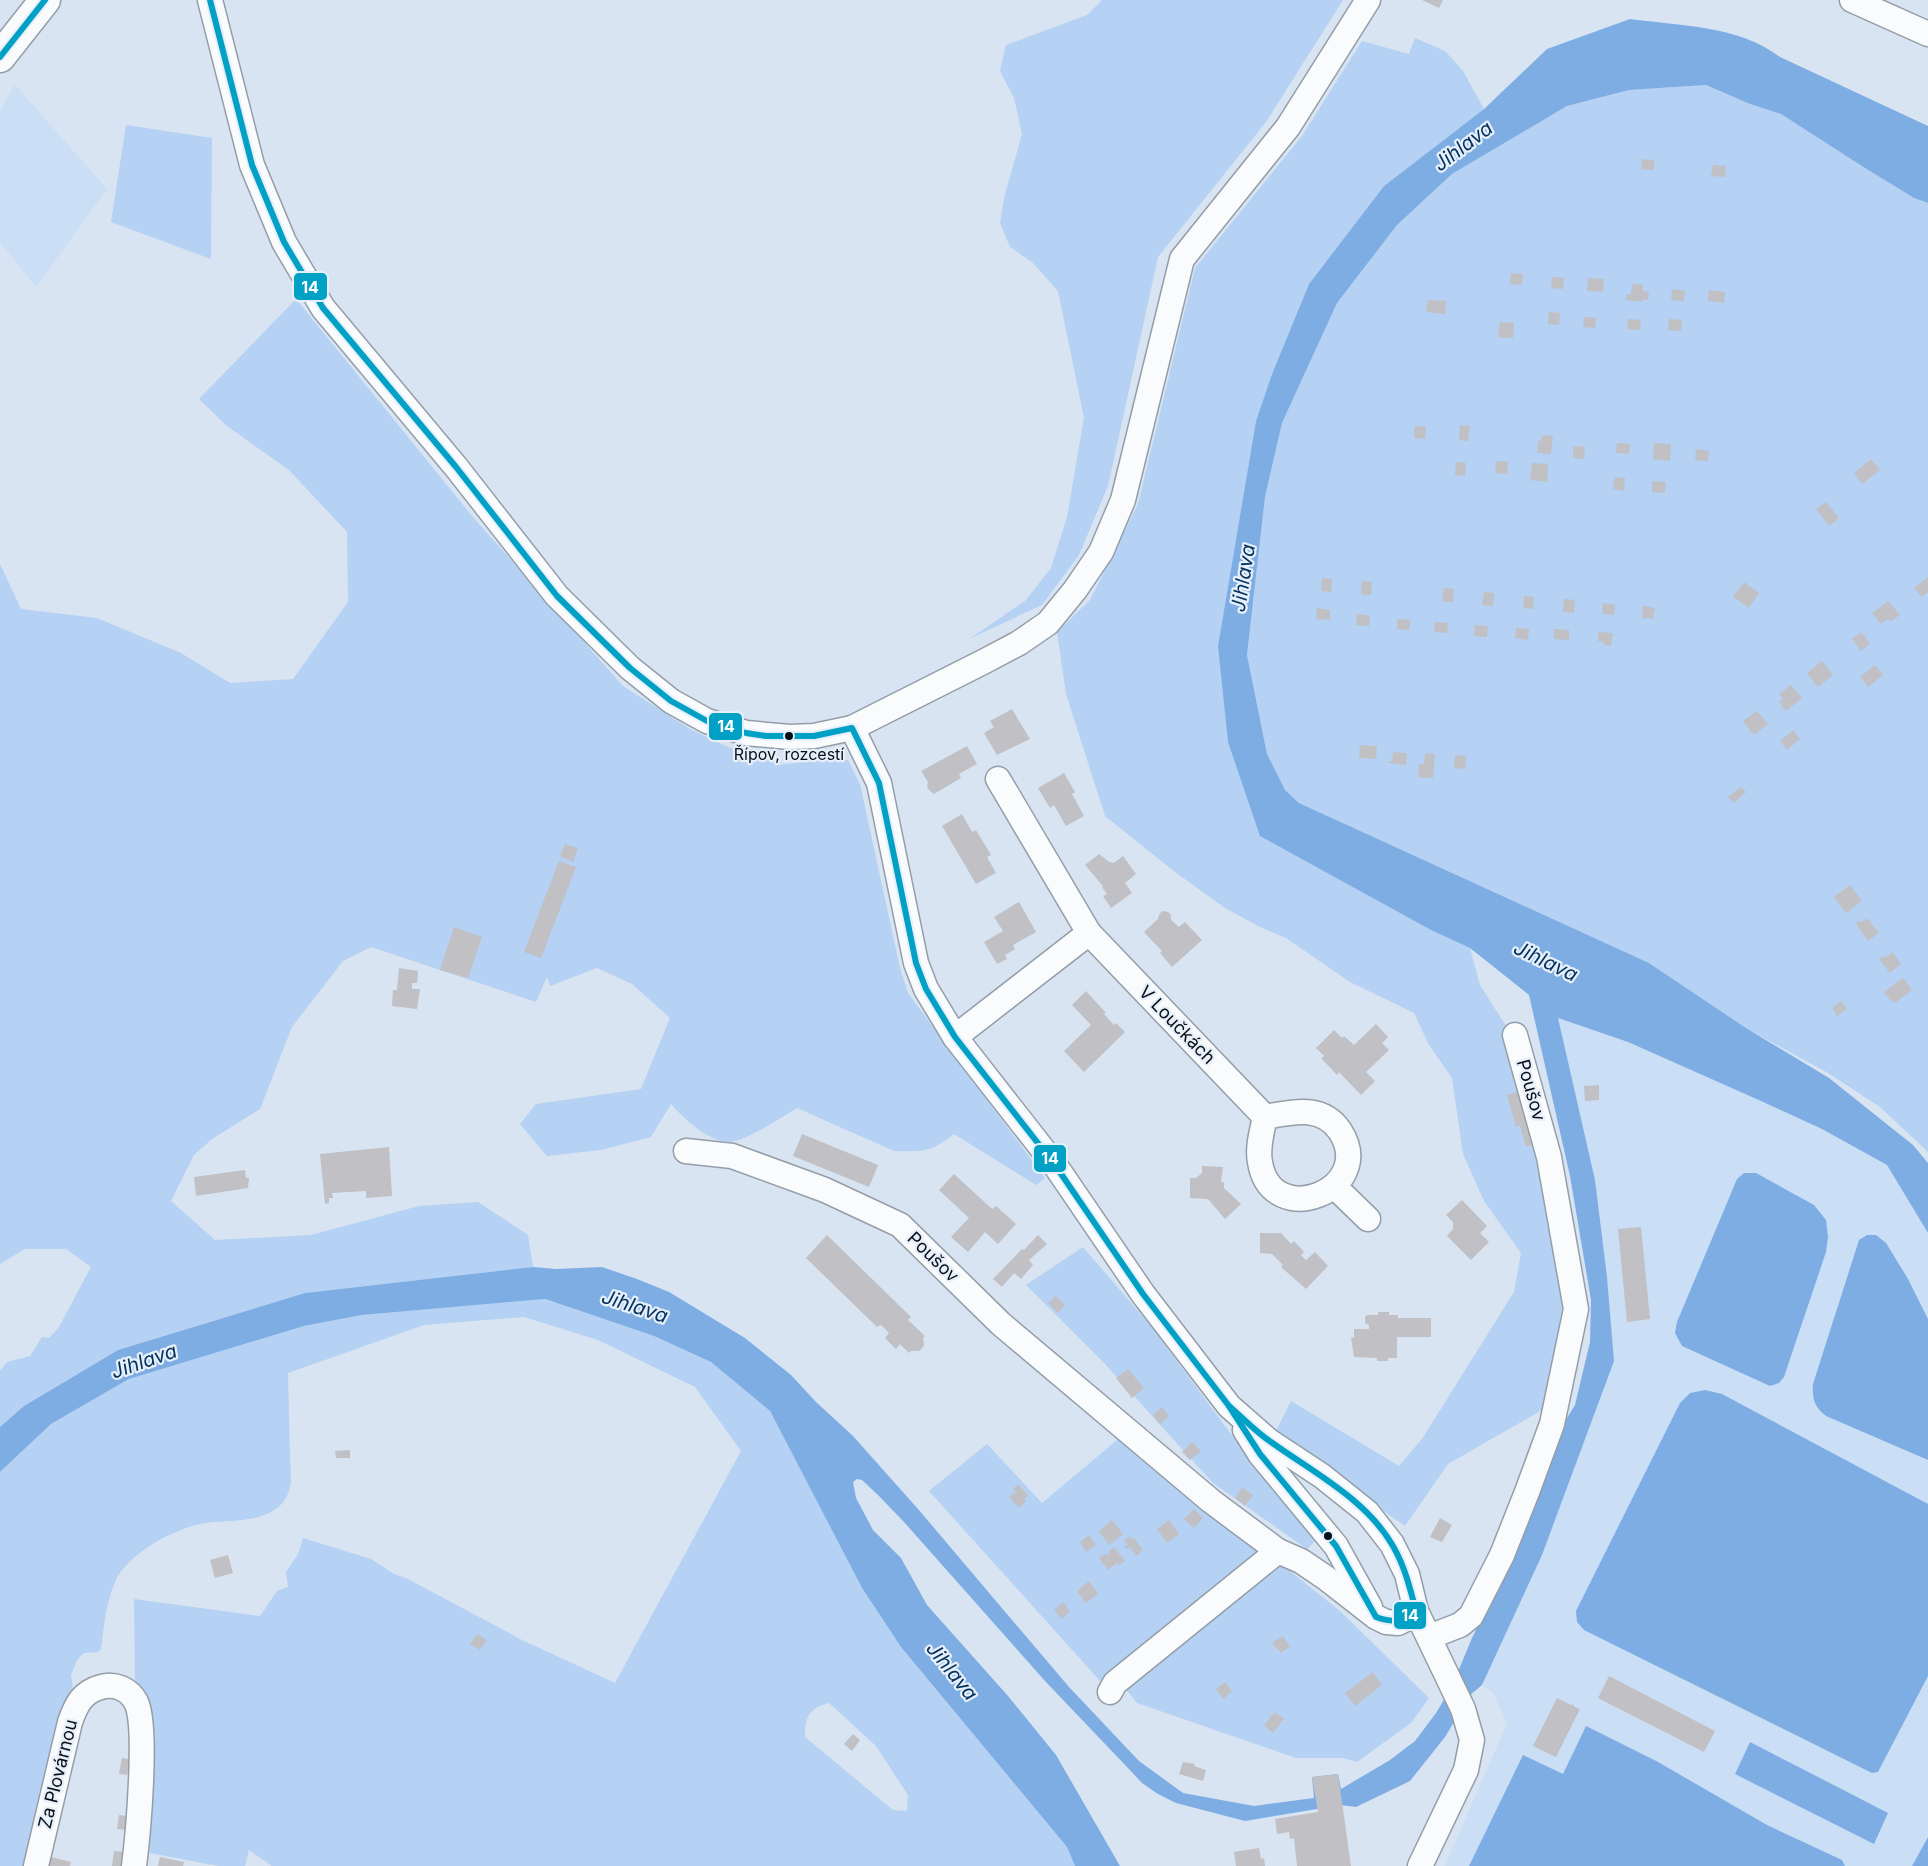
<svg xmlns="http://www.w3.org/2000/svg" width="1928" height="1866" font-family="Inter,sans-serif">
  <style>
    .built { fill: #cadef6 }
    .green { fill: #b5d1f3; fill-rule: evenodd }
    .water { fill: #7eade3 }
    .building { fill: #c1c0c4 }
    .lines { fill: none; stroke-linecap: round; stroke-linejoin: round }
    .minor-casing { stroke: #949ea8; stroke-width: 27 }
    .major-casing { stroke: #949ea8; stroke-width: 33 }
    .minor { stroke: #f9fbfd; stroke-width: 24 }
    .major { stroke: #f9fbfd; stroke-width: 30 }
    .bus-1-casing { stroke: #e6effa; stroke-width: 10 }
    .bus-1 { stroke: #00a1c5; stroke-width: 6 }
    .bus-dot { fill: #070f17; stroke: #e6effa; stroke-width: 2 }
    .labels { text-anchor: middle; stroke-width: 4.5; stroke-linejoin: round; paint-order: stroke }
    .bus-label { font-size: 16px; fill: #070f17; stroke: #e6effa }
    .street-label { font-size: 18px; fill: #070f17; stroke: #e6effa }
    .water-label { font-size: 20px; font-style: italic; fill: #063460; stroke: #e6effa }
    .line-badge { stroke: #e6effa; stroke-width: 2 }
    .badge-label { font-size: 16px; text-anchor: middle; font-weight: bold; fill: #fff }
  </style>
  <rect width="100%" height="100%" fill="#d8e4f2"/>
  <g class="built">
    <polygon points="15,85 107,189 36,287 0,242 0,111"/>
    <polygon points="1557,1017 1628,1042 1761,1101 1822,1129 1887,1165 1928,1233 1928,1837 1912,1866 1445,1866 1507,1723 1493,1693 1482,1685 1542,1555 1613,1361 1607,1277 1595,1180"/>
  </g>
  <g class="green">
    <polygon points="1102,0 1343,0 1266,122 1158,257 1108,486 1079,555 1042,605 969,639 1025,601 1051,568 1067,517 1084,418 1058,291 1033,263 1010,247 1000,223 1004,198 1022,134 1014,98 1000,71 1006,45 1087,15"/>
    <polygon points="1415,38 1445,51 1463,71 1484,109 1384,186 1309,284 1272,374 1256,421 1218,646 1260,835 1431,930 1470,948 1480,985 1518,1045 1569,1310 1544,1409 1448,1464 1405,1526 1325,1469 1276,1431 1291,1401 1399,1466 1422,1439 1514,1292 1521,1253 1484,1201 1463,1154 1452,1078 1429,1045 1414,1013 1350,982 1286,938 1260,927 1225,908 1175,872 1105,816 1066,694 1057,632 1090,600 1138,504 1195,268 1302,136 1362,41 1409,54"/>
    <polygon points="1706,85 1750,104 1781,114 1865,168 1914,198 1928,203 1928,1152 1880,1107 1828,1073 1746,1028 1649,963 1299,803 1285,790 1267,754 1247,655 1265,497 1282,423 1337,303 1397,225 1452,174 1567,106 1629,90"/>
    <polygon points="126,125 212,138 211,259 111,222"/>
    <path d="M 296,299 L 472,516 L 623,686 L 690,729 L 728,747 L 765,757 L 778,765 L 838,758 L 848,760 L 860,784 L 900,968 L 908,993 L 1045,1178 L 1036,1185 L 954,1134 C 931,1152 923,1152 894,1151 L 797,1108 C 782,1117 745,1142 729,1142 C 708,1141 684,1119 671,1104 L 651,1137 L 601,1150 L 547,1156 L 520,1124 L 536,1104 L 641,1089 L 670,1018 L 632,984 L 597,968 L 550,986 L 547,977 L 536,1002 L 371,947 L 343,961 L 292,1027 L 260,1109 L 212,1139 L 194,1155 L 171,1201 L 215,1240 L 311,1235 L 419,1206 L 478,1202 L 528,1235 L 533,1267 L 305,1293 L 118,1350 L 24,1406 L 0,1427 L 0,1371 L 7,1362 L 30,1356 L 42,1337 L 49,1338 L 59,1327 L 91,1267 L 66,1249 L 25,1249 L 0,1264 L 0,564 L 21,609 L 97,618 L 181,653 L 230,683 L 293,679 L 348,602 L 347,532 L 289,470 L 227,426 L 199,399 Z"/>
    <polygon points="1083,1247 1150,1325 1248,1457 1317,1539 1307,1549 1213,1483 1104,1363 1026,1285"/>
    <path d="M 544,1299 L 654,1336 L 711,1362 L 770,1411 L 862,1588 L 901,1647 L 1067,1847 L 1075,1866 L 272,1866 L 249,1850 L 245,1866 L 218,1866 L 140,1851 L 146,1702 L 135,1681 L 134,1599 L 260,1616 L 277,1591 L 288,1587 L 286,1572 L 298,1554 L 303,1538 L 371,1559 L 394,1574 L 406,1578 L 522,1640 L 615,1683 L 741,1451 L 695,1387 L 598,1340 L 524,1317 L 424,1325 L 288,1373 C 289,1401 289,1428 290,1455 C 290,1465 292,1478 290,1487 C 281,1527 229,1518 200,1524 C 172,1530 127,1554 115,1582 C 106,1603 104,1626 101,1649 L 98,1652 L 84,1653 L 77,1660 L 71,1675 L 73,1689 L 66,1701 L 27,1866 L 0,1866 L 0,1472 L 51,1424 L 129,1379 L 304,1326 L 362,1315 ZM 829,1703 L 876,1746 L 908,1795 L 907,1811 L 893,1810 L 805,1737 C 805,1717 809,1708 829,1703 Z"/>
    <polygon points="1123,1435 1262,1548 1262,1556 1101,1682 929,1491 987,1444 1042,1503"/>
    <polygon points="1275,1566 1284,1566 1340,1611 1429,1698 1411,1723 1357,1762 1343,1758 1296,1758 1137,1703 1123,1686"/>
  </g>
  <g class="water">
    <path d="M 1630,19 C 1680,26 1738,25 1780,57 L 1928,126 L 1928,203 L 1914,198 L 1865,168 L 1781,114 L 1750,104 L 1706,85 L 1629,90 L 1567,106 L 1452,174 L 1397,225 L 1337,303 L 1282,423 L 1265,497 L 1247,655 L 1267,754 L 1285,790 L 1299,803 L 1649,963 L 1746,1028 L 1829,1078 L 1913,1145 L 1928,1163 L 1928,1233 L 1887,1165 L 1822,1129 L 1761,1101 L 1628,1042 L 1558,1018 L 1595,1180 L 1607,1277 L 1614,1361 L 1542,1555 L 1482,1685 L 1470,1695 L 1445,1737 L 1410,1781 L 1356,1807 L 1341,1805 L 1245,1821 L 1176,1803 L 1158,1794 L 1142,1783 L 1127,1767 L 1045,1681 L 904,1522 L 879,1496 L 862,1480 L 857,1479 L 853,1482 L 856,1498 L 873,1530 L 901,1558 L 927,1605 L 1008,1696 L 1056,1755 L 1120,1866 L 1075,1866 L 1067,1847 L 901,1647 L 862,1588 L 770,1411 L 711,1362 L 654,1336 L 545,1299 L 362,1315 L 304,1326 L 129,1379 L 51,1424 L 0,1472 L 0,1427 L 24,1406 L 118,1350 L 305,1293 L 533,1267 L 556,1269 L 602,1267 L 637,1279 L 669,1292 L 745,1338 L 791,1375 L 816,1402 L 853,1436 L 918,1509 L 1069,1687 L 1139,1761 L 1183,1793 L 1254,1806 L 1314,1798 L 1312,1777 L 1338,1774 L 1341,1789 L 1390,1760 L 1415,1741 L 1436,1713 L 1452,1686 L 1472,1638 L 1519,1543 L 1562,1426 L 1575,1405 L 1590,1342 L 1591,1300 L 1570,1176 L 1529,995 L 1470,948 L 1431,930 L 1260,836 L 1228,742 L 1218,646 L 1256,421 L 1272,374 L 1309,284 L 1384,186 L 1484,109 L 1547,49 Z"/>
    <polygon points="1744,1173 1756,1173 1814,1205 1826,1220 1828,1237 1826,1252 1784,1377 1779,1383 1770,1386 1682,1346 1675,1333 1677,1322 1737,1179"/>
    <path d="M 1867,1235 L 1876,1235 L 1886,1243 L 1908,1279 L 1928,1319 L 1928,1460 L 1826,1416 C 1814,1406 1812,1399 1813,1384 L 1859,1240 Z"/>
    <polygon points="1705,1390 1722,1394 1928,1504 1928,1676 1878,1772 1872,1773 1584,1630 1577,1622 1576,1611 1680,1403 1690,1393"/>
    <polygon points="1586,1726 1658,1762 1767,1825 1842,1860 1845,1866 1469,1866 1523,1755 1563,1774"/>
    <polygon points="1750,1742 1888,1813 1874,1844 1735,1774"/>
    <polygon points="1928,1837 1928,1866 1912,1866"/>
  </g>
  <g class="building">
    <polygon points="1422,0 1443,0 1439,8"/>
    <polygon points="1642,159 1654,160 1654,170 1641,169"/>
    <polygon points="1713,165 1726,166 1725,177 1711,176"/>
    <polygon points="1511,273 1523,274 1522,285 1510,284"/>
    <polygon points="1552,277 1564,278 1563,289 1551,288"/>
    <polygon points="1588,278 1604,279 1603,292 1587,291"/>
    <polygon points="1632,284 1643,285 1643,291 1649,292 1648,300 1642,300 1642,302 1626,300 1627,294 1631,295"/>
    <polygon points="1672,289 1685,291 1684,301 1671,300"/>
    <polygon points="1709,290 1725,292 1724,303 1708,301"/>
    <polygon points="1428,300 1446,301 1445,314 1426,312"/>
    <polygon points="1549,312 1560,313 1559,325 1548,324"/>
    <polygon points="1584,317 1596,318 1595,328 1583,327"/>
    <polygon points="1628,319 1641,320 1640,330 1627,329"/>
    <polygon points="1669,319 1682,320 1681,331 1668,330"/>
    <polygon points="1500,322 1514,323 1513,338 1498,337"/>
    <polygon points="1460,425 1470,426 1468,441 1459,440"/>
    <polygon points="1415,426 1426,427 1425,439 1414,438"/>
    <polygon points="1542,435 1553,436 1551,454 1537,453 1538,441 1541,441"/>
    <polygon points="1617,443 1630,444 1629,454 1616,453"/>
    <polygon points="1654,443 1671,444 1670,461 1653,459"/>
    <polygon points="1573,446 1585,447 1584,459 1573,458"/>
    <polygon points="1696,449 1709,451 1708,461 1695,460"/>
    <polygon points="1871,459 1880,470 1862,484 1854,473"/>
    <polygon points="1496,461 1508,462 1507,474 1495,473"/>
    <polygon points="1456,462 1466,463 1465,476 1455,475"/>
    <polygon points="1532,463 1548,464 1547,482 1530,480"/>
    <polygon points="1615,477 1625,478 1624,491 1613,489"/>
    <polygon points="1652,481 1666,482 1665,493 1652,492"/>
    <polygon points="1826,502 1839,518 1829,526 1816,509"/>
    <polygon points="1928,577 1928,592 1922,597 1914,588"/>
    <polygon points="1322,578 1332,579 1331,592 1321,591"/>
    <polygon points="1362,581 1372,582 1371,595 1361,594"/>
    <polygon points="1744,582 1759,593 1749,608 1733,597"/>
    <polygon points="1444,588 1454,589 1453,602 1442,601"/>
    <polygon points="1484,592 1494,593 1493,606 1482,605"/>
    <polygon points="1524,596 1534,597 1533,609 1523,608"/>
    <polygon points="1564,599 1575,600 1574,613 1563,612"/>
    <polygon points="1888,601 1900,615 1891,621 1888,619 1881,624 1872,613"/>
    <polygon points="1603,603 1615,605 1614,615 1602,614"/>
    <polygon points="1643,606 1655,608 1653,619 1642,618"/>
    <polygon points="1317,608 1330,610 1330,620 1316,619"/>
    <polygon points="1357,614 1370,616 1369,626 1356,625"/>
    <polygon points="1397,619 1410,620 1409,630 1397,629"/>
    <polygon points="1435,622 1448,623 1447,633 1434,632"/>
    <polygon points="1475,625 1488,626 1487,637 1474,636"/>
    <polygon points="1516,628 1529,629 1528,640 1515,638"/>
    <polygon points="1554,629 1569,630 1569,640 1554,639"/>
    <polygon points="1598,632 1613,633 1611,646 1604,645 1604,642 1598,641"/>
    <polygon points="1861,632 1870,643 1861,651 1852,639"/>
    <polygon points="1822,661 1833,675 1818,687 1807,673"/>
    <polygon points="1875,665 1883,675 1868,687 1860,677"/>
    <polygon points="1791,685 1802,698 1786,711 1779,702 1783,699 1779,694"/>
    <polygon points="1012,709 1030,739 997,755 984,733 994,727 990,721"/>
    <polygon points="1757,711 1768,724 1754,735 1743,721"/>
    <polygon points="1793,730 1800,739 1787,750 1780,741"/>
    <polygon points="1360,745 1377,746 1376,759 1359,758"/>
    <polygon points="967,746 977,764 959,774 961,778 934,794 929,790 927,786 928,782 921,771"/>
    <polygon points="1393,752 1407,753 1406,765 1389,763 1389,761 1392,761"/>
    <polygon points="1425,753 1435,754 1433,778 1418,777 1419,764 1424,764"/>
    <polygon points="1455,755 1466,756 1465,769 1454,768"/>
    <polygon points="1064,773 1075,792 1072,794 1084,816 1066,826 1054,805 1050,808 1038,788"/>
    <polygon points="1741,787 1746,792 1734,803 1728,797"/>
    <polygon points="962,814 972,832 976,830 991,855 987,857 996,873 976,884 942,826"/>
    <polygon points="565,844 578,848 573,862 560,856"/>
    <polygon points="1099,854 1109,862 1114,863 1123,856 1136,874 1125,883 1132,893 1111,908 1103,896 1107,894 1102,887 1103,886 1085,865"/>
    <polygon points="559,861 576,867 541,958 524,952"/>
    <polygon points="1850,885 1862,901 1846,913 1834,897"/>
    <polygon points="1019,902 1036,932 1013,945 1015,949 1005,955 1007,959 997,964 984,942 1003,931 994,917"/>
    <polygon points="1162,911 1168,912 1171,915 1171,920 1179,927 1185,922 1202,940 1172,967 1160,953 1162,951 1144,932 1158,919 1159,915"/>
    <polygon points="1867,918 1879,933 1868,941 1856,924 1858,921 1862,922"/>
    <polygon points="454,927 482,937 468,978 440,970"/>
    <polygon points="1893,952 1901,964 1890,973 1879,959 1883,956 1884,958"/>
    <polygon points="399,968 418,971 417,983 412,983 412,989 420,989 417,1009 392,1006 393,990 397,990"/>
    <polygon points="1903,978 1912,990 1895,1003 1892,1000 1891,1001 1884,992"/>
    <polygon points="1086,991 1106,1013 1104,1014 1114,1025 1116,1023 1125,1032 1084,1072 1064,1051 1091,1025 1072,1005"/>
    <polygon points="1841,1001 1847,1009 1837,1016 1832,1008"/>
    <polygon points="1376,1024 1388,1037 1382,1043 1389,1050 1366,1072 1375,1081 1361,1095 1339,1072 1337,1075 1321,1058 1324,1056 1316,1048 1334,1030 1342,1038 1344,1036 1354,1045"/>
    <polygon points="1599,1085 1599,1100 1585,1101 1584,1086"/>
    <polygon points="1526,1089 1540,1143 1526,1147 1520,1126 1516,1127 1507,1095"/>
    <polygon points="802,1134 878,1165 869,1187 793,1156"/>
    <polygon points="389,1147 392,1196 366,1198 366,1191 332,1193 333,1198 329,1198 329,1203 325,1204 320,1154"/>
    <polygon points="1202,1166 1223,1167 1221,1181 1224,1183 1224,1188 1241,1204 1225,1219 1208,1199 1190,1198 1190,1178 1196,1178 1202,1173"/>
    <polygon points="245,1170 246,1178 249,1178 248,1188 196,1196 194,1177"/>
    <polygon points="954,1174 992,1209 996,1206 1016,1224 998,1244 985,1232 968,1252 951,1237 969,1218 939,1190"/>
    <polygon points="1462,1200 1487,1226 1480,1233 1489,1242 1471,1260 1447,1236 1453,1229 1453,1222 1446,1215"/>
    <polygon points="1641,1227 1650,1319 1627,1322 1618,1229"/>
    <polygon points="1260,1233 1281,1233 1291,1244 1294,1241 1304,1252 1301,1255 1306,1260 1315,1252 1328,1266 1306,1289 1281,1267 1283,1265 1272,1254 1260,1253"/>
    <polygon points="827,1235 911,1317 908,1320 925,1336 923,1338 924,1346 919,1351 911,1351 909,1353 900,1344 896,1349 885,1338 889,1333 881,1325 877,1327 806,1258"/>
    <polygon points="1038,1235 1047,1244 1029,1260 1033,1265 1021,1279 1014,1273 1002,1287 993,1279 1022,1249 1024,1250"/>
    <polygon points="1056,1296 1065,1305 1058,1313 1048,1303"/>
    <polygon points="1378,1312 1389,1312 1389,1315 1398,1315 1398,1318 1431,1318 1431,1337 1397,1337 1397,1358 1388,1358 1388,1361 1377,1361 1377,1358 1354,1357 1351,1337 1354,1338 1354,1329 1369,1329 1369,1325 1365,1323 1365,1317 1367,1315 1378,1315"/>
    <polygon points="1128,1369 1144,1388 1132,1398 1116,1378"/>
    <polygon points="1162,1407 1169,1416 1160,1424 1153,1415"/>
    <polygon points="1192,1442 1201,1451 1190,1460 1182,1452"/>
    <polygon points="350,1450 350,1458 336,1458 335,1451"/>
    <polygon points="1018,1484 1028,1495 1024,1499 1026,1501 1019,1508 1009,1497 1016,1491 1013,1489"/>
    <polygon points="1242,1487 1253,1495 1245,1506 1235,1498"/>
    <polygon points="1194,1509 1203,1518 1194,1528 1184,1519"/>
    <polygon points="1440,1518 1452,1525 1442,1542 1430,1537"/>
    <polygon points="1112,1520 1123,1534 1109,1545 1099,1531"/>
    <polygon points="1169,1520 1179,1534 1167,1543 1157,1529"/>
    <polygon points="1089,1535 1096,1545 1086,1552 1080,1542"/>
    <polygon points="1130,1537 1132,1540 1134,1538 1143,1550 1136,1556 1130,1547 1127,1549 1125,1546 1128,1545 1124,1540"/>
    <polygon points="1114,1547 1125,1561 1119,1565 1117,1563 1108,1570 1099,1558 1105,1554 1108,1555 1110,1554 1108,1552"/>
    <polygon points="228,1555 233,1573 215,1578 210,1560"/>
    <polygon points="1089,1581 1098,1594 1086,1603 1077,1591"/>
    <polygon points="1063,1602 1070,1611 1062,1619 1054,1610"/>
    <polygon points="477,1634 487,1640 480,1650 470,1644"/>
    <polygon points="1283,1636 1290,1646 1281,1653 1273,1644 1273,1642"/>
    <polygon points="1373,1672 1382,1685 1355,1706 1345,1693"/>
    <polygon points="1609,1676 1715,1731 1704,1752 1598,1698"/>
    <polygon points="1225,1682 1232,1691 1223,1699 1216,1689"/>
    <polygon points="1557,1698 1571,1705 1574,1704 1573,1706 1580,1709 1556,1757 1533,1746"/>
    <polygon points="1275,1712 1284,1719 1273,1733 1264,1725"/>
    <polygon points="853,1734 860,1740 852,1751 844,1744"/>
    <polygon points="122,1758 130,1759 127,1775 119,1774"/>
    <polygon points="1183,1762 1195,1764 1194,1766 1206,1770 1203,1781 1179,1774"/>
    <polygon points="1338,1774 1351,1866 1297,1866 1294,1838 1290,1839 1289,1832 1277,1834 1275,1819 1318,1812 1312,1777"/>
    <polygon points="119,1815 128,1816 126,1830 117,1829"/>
    <polygon points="1259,1848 1261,1859 1264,1858 1265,1866 1236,1866 1234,1852"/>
    <polygon points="114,1851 125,1852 123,1866 112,1866"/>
    <polygon points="51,1857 71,1862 70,1866 49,1866"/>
    <polygon points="160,1857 184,1862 183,1866 158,1866"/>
  </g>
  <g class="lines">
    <defs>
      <g id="minor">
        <polyline points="210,0 252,165 284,242 323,308 456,467 557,596 630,668 671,701 707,721 746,733 790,737 814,736 852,728 985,661 1019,643 1048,623 1075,590 1101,552 1123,500 1182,259 1288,127 1368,0"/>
        <polyline points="1852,0 1928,34"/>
        <polyline points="852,728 879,783 916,963 926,989 955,1037 1055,1165 1143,1294 1229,1406 1269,1441 1322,1476 1367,1512 1392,1544 1407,1574 1416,1611 1463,1709 1472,1740 1466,1770 1420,1866"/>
        <path d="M 998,779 L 1089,933 L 1265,1117 C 1262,1131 1257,1148 1260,1162 C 1271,1232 1378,1190 1340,1131 C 1322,1104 1292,1112 1265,1117"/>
        <polyline points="955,1037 1089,933"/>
        <polyline points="686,1151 732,1156 825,1190 900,1225 1001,1324 1211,1501 1278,1551 1301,1561 1326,1578 1376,1617 1386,1622 1398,1623 1408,1618 1416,1611"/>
        <polyline points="1334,1186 1368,1219"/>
        <polyline points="1245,1430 1260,1454 1336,1546 1370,1607"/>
        <polyline points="1429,1637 1460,1625 1471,1616 1502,1555 1527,1492 1552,1424 1576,1309 1549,1157 1515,1035"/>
        <polyline points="1110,1692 1115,1683 1278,1551"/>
        <path d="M 36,1866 L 70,1722 C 76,1705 82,1692 101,1687 C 115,1683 129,1689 136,1702 C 148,1726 138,1835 134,1866"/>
      </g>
      <polyline id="major" points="0,57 45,0"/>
    </defs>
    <use href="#minor" class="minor-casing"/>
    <use href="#major" class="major-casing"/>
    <use href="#minor" class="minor"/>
    <use href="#major" class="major"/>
    <defs>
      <g id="bus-1">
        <polyline points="210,0 252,165 284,242 323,308 456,467 557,596 630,668 671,701 707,721 746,733 766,736 814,736 852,728 879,783 916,963 926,989 955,1037 1055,1165 1143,1294 1229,1406"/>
        <polyline points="0,57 45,0"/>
        <path d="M 1229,1406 C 1243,1418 1256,1432 1271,1442 C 1314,1473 1366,1499 1393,1546 C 1405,1567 1410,1588 1416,1611 C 1403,1622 1392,1623 1376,1617 L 1336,1546 L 1260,1454 Z"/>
      </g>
    </defs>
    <use href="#bus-1" class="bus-1-casing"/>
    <use href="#bus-1" class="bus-1"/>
  </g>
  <g class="bus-dot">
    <circle cx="789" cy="736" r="5"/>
    <circle cx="1328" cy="1536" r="5"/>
  </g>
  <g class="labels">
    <g class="bus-label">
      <text x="789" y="760">Řípov, rozcestí</text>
    </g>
    <g class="street-label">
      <text transform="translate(1177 1025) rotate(46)" y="6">V Loučkách</text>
      <text transform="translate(1531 1090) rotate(74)" y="6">Poušov</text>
      <text transform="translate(933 1257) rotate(44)" y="6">Poušov</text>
      <text transform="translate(58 1774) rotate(-76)" y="6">Za Plovárnou</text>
    </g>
    <g class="water-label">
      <text transform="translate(1463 146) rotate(-37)" y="7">Jihlava</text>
      <text transform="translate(1243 578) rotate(-81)" y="7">Jihlava</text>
      <text transform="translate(1546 961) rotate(26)" y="7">Jihlava</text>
      <text transform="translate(635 1306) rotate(18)" y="7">Jihlava</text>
      <text transform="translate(144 1361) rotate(-19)" y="7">Jihlava</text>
      <text transform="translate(952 1671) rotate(51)" y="7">Jihlava</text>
    </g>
  </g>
  <g class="line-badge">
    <rect x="293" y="272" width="35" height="29" rx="6" fill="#00a1c5"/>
    <rect x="708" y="712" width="35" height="29" rx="6" fill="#00a1c5"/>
    <rect x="1033" y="1144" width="34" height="29" rx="6" fill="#00a1c5"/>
    <rect x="1393" y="1601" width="34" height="29" rx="6" fill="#00a1c5"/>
  </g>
  <g class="badge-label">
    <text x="310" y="293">14</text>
    <text x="726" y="732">14</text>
    <text x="1050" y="1164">14</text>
    <text x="1410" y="1621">14</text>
  </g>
</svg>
